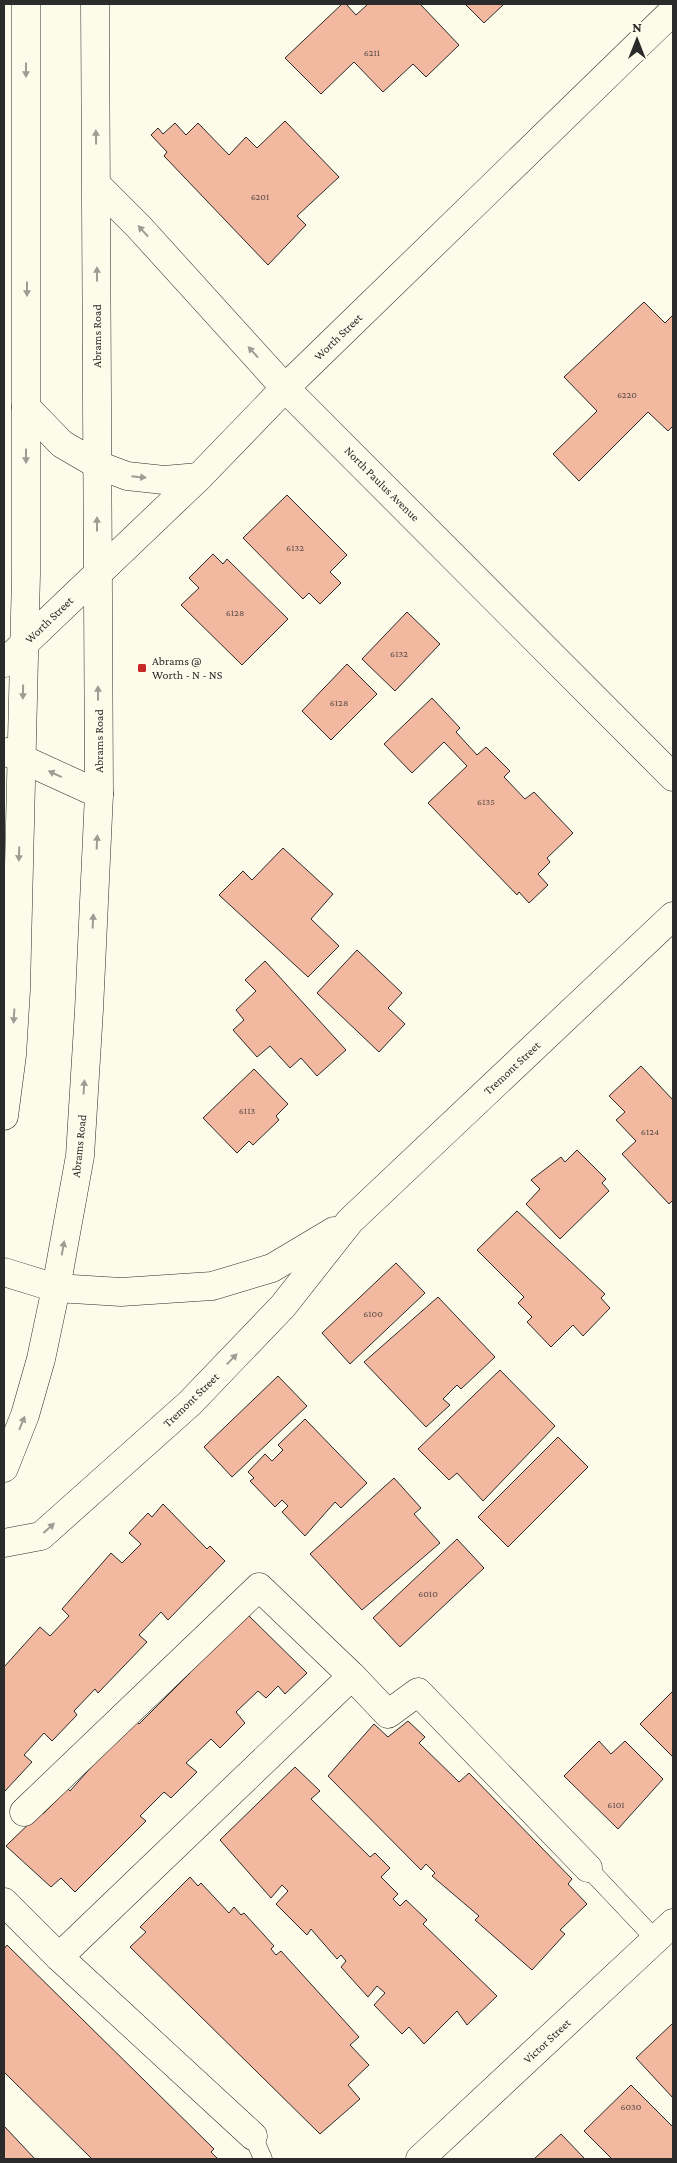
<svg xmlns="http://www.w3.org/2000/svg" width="677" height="2163" font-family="'Crimson Pro',serif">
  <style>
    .building { fill: #f2b8a0; stroke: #2b2b2b }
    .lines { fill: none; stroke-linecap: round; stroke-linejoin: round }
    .service-casing { stroke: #2b2b2b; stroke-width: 19 }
    .minor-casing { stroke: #2b2b2b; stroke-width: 29 }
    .secondary-casing { stroke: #2b2b2b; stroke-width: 29 }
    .service { stroke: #fdfbea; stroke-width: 18 }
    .minor { stroke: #fdfbea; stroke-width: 28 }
    .secondary { stroke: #fdfbea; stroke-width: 28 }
    .oneway { fill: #9e9d94 }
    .poi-dot { fill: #c62828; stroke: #fdfbea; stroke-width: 2 }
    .labels { text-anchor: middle; stroke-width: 4; stroke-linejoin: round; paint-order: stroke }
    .number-label { font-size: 10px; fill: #5d4e48 }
    .street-label { font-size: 12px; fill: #2b2b2b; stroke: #fdfbea }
    .poi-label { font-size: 12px; fill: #2b2b2b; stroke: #fdfbea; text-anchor: start }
  </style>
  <rect width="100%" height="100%" fill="#fdfbea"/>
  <g class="building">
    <polygon points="342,4 346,4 356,15 368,4 420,4 459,45 426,77 413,64 383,92 354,62 321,94 285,58"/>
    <polygon points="465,4 504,4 484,23"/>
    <polygon points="285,121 339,177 297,216 306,225 268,265 164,156 167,152 151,135 158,128 163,134 175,123 186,135 198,123 229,155 246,137 257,148"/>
    <polygon points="644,302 665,323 673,315 673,426 668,431 648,412 579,481 553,454 597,411 564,377"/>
    <polygon points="287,495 347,555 330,572 341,583 320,604 309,593 303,599 243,538"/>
    <polygon points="213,554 223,564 227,559 288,619 242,665 181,605 199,588 189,578"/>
    <polygon points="407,612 440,644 395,691 362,659"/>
    <polygon points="347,664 377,694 331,740 302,711"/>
    <polygon points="432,698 460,728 456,732 477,755 486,747 510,771 504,777 525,799 534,792 573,833 547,858 550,862 538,874 548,885 529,903 519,892 517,895 428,803 467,766 444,742 412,773 384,744"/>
    <polygon points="283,848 333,894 311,919 339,946 308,977 219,895 243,871 252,880"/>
    <polygon points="357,950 402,993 388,1008 405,1024 379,1052 317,993"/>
    <polygon points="265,961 346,1050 317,1076 301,1058 290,1068 270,1046 257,1057 233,1030 244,1020 236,1010 256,991 245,980"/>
    <polygon points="641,1066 673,1100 673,1200 669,1204 622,1154 636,1141 616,1120 625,1112 609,1096"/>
    <polygon points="254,1069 288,1104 276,1116 279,1120 253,1145 249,1141 237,1153 203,1118"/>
    <polygon points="577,1150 606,1179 602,1183 609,1191 560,1239 526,1204 540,1189 531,1180 561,1157 565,1162"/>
    <polygon points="517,1211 605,1294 601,1298 610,1308 583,1336 573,1325 551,1347 527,1322 532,1317 518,1303 524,1297 477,1250"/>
    <polygon points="396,1263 425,1293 350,1364 322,1333"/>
    <polygon points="438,1297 495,1357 461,1389 457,1385 443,1399 450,1405 426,1427 364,1362"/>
    <polygon points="500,1370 555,1426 483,1501 457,1473 449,1480 418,1449"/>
    <polygon points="278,1376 307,1406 232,1477 204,1447"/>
    <polygon points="305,1419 367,1483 341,1508 335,1502 305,1536 282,1512 288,1506 282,1500 275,1507 250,1481 254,1478 248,1472 265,1454 272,1461 283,1450 278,1445"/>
    <polygon points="558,1437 588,1467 508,1547 478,1517"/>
    <polygon points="394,1478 421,1508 414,1514 440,1543 362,1610 310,1554"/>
    <polygon points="163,1504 207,1549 210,1546 225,1561 168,1620 161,1612 139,1635 147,1642 98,1693 95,1689 74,1711 77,1715 52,1741 44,1733 24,1755 32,1762 4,1792 4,1667 40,1627 50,1636 69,1616 62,1609 111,1553 122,1563 141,1544 129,1533 148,1513 152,1517"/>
    <polygon points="457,1539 484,1568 400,1647 373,1618"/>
    <polygon points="247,1614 307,1673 285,1694 278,1686 266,1698 258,1691 236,1712 245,1723 220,1748 211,1739 186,1763 197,1772 171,1798 164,1792 140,1816 146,1821 75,1892 61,1878 51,1887 6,1846 41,1812 43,1814 68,1789 70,1791 134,1719 139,1724 190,1673 186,1669"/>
    <polygon points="673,1691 673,1757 640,1724"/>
    <polygon points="408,1721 425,1737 419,1743 459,1782 469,1773 572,1879 568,1884 587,1904 560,1930 565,1934 532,1970 475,1920 479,1916 432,1876 435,1873 426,1864 421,1870 328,1776 374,1724 388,1737"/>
    <polygon points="599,1741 611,1754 625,1741 663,1779 618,1829 564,1776"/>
    <polygon points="295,1767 320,1791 311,1799 370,1857 375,1853 390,1868 381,1877 398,1894 393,1899 400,1906 406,1900 427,1920 423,1924 497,1996 467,2025 457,2011 424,2044 409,2027 402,2034 374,2005 385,1993 377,1986 368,1997 341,1967 346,1961 341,1955 337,1959 311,1929 307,1935 276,1904 288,1891 282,1885 271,1898 220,1840"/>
    <polygon points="190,1877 198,1886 201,1883 229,1913 234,1907 241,1915 244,1913 274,1946 271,1949 276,1955 281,1951 359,2037 350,2045 369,2065 348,2085 360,2099 320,2134 130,1947 146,1932 140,1927"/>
    <polygon points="7,1945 214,2149 211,2152 218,2159 92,2159 4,2072 4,1949"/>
    <polygon points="673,2023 673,2098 636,2058"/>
    <polygon points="631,2085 673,2127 673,2159 612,2159 584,2131"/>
    <polygon points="4,2126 35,2159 4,2159"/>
    <polygon points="561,2134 585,2159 534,2159"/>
  </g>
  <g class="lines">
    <defs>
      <g id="service">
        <polyline points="588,1868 655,1939"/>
        <polyline points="253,2136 263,2159"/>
      </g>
      <g id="minor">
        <polyline points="97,185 139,227 285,388 673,777"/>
        <polyline points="4,663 199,477 285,388 673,11"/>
        <polyline points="4,1272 56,1288 121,1292 212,1286 272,1268 334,1231"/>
        <polyline points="4,1543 41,1536 190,1403 283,1306 350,1221 673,916"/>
        <polyline points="352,1676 388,1714 418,1692 588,1868"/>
        <polyline points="24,1812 259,1587 352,1676 59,1957"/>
        <polyline points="4,1902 59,1957 253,2136"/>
        <polyline points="420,2159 673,1923"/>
      </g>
      <g id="secondary">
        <polyline points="26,407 62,444 98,465 127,476 164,480 199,477"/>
        <polyline points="7,752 99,794"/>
        <polyline points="4,1116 12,1055 16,990 26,574 26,4"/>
        <polyline points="4,1468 25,1415 41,1359 56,1288 80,1156 89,1010 99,794 95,4"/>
      </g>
    </defs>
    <use href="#service" class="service-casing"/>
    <use href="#minor" class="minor-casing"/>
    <use href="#secondary" class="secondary-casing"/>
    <use href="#service" class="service"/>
    <use href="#minor" class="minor"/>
    <use href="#secondary" class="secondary"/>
  </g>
  <defs><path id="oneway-solid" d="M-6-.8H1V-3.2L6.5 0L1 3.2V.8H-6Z" transform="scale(1.25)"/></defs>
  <g class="oneway">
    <use href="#oneway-solid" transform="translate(26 70) rotate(90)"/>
    <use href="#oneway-solid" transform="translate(96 137) rotate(-91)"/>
    <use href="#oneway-solid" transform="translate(143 231) rotate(-133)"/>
    <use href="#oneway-solid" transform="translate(97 274) rotate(-90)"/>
    <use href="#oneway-solid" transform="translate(27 289) rotate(90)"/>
    <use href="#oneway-solid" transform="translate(253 352) rotate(-132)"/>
    <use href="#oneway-solid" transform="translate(26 456) rotate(90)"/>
    <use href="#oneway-solid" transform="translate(139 477) rotate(6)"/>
    <use href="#oneway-solid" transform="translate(97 524) rotate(-90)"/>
    <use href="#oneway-solid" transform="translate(23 692) rotate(91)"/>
    <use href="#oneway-solid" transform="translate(98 693) rotate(-90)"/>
    <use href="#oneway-solid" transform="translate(55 774) rotate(-155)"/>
    <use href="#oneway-solid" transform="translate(97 842) rotate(-87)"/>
    <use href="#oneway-solid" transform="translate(19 854) rotate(92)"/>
    <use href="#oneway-solid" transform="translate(93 921) rotate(-87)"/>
    <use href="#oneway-solid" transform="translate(14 1016) rotate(93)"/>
    <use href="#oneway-solid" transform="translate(84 1087) rotate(-86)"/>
    <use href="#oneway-solid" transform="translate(63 1248) rotate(-80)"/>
    <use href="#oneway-solid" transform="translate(232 1359) rotate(-46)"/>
    <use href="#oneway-solid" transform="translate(22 1423) rotate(-68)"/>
    <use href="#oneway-solid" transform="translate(49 1528) rotate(-42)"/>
  </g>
  <rect class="poi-dot" x="137" y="663" width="10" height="10" rx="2.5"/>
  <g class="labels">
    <g class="number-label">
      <text x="372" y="56">6211</text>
      <text x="260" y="200">6201</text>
      <text x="627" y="398">6220</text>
      <text x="295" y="551">6132</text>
      <text x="235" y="616">6128</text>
      <text x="399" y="657">6132</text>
      <text x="339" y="706">6128</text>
      <text x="486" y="805">6135</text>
      <text x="247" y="1114">6113</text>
      <text x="650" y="1135">6124</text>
      <text x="373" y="1317">6100</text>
      <text x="428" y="1597">6010</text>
      <text x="616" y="1808">6101</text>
      <text x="631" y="2110">6030</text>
    </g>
    <g class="street-label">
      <text transform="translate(97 336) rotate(-90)" y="4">Abrams Road</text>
      <text transform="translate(338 337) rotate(-44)" y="4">Worth Street</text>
      <text transform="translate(382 484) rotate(45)" y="4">North Paulus Avenue</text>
      <text transform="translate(49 620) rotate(-44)" y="4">Worth Street</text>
      <text transform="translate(99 741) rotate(-90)" y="4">Abrams Road</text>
      <text transform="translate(512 1068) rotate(-43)" y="4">Tremont Street</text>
      <text transform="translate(79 1146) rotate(-84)" y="4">Abrams Road</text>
      <text transform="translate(191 1400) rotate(-44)" y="4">Tremont Street</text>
      <text transform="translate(547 2041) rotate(-43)" y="4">Victor Street</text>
    </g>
    <g class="poi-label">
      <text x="152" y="665">Abrams @<tspan x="152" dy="14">Worth - N - NS</tspan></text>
    </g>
  </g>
  <rect width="677" height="2163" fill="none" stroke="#2b2b2b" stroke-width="10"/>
  <g transform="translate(637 40)" stroke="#fdfbea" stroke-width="4" paint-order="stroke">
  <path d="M0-4L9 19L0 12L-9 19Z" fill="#2b2b2b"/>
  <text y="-8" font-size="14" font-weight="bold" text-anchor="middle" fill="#2b2b2b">N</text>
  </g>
</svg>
